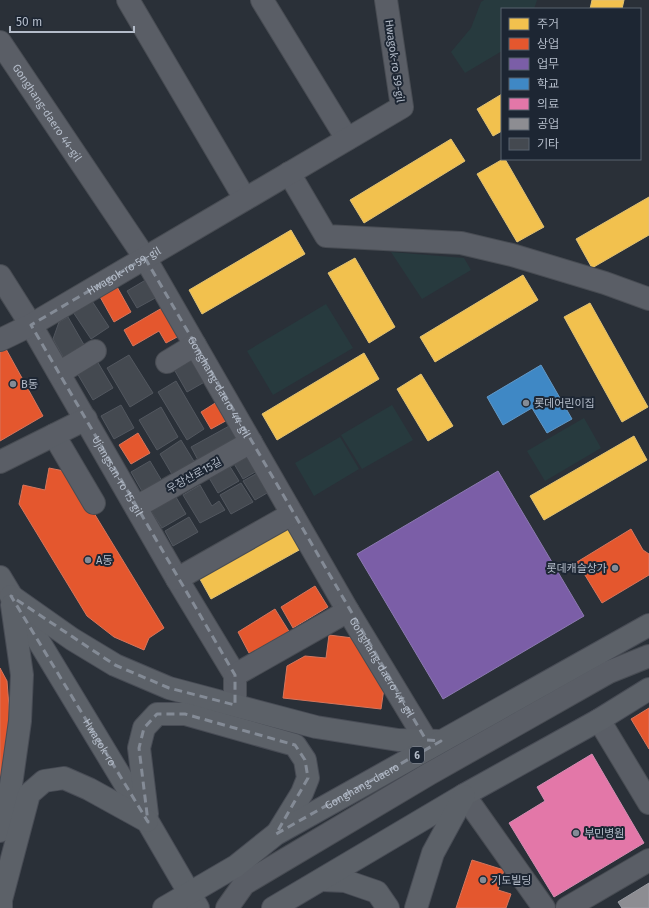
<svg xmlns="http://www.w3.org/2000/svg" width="649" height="908" font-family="'Fira Sans','Noto Sans KR',sans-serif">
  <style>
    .green { fill: #273a3e }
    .homes { fill: #f2c14e; stroke: #dfc073 }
    .shops { fill: #e4572e; stroke: #d6755c }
    .offices { fill: #7b5ea7; stroke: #8c7ab1 }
    .schools { fill: #3f88c5; stroke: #6298c6 }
    .health { fill: #e377a8; stroke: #d58cb2 }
    .industry { fill: #8d8d92; stroke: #999ba2 }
    .building { fill: #444950; stroke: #52575f }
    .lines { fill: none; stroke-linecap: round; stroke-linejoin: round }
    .minor-casing { stroke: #484c53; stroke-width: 24 }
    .major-casing { stroke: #484c55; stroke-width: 24 }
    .minor { stroke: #5a5e66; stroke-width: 22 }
    .major { stroke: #5c6168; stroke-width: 22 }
    .marked { fill: none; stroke: #848b96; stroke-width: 3; stroke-dasharray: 8 5; stroke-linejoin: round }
    .poi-dot { fill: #848b96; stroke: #1d2633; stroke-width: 1.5 }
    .labels { text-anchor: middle; stroke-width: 4; stroke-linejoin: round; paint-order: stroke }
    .shield { fill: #1d2633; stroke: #878f9c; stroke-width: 1 }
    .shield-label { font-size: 10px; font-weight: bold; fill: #b4bcc9 }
    .street-label { font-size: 11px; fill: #b4bcc9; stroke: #1d2633 }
    .poi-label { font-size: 11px; fill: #b4bcc9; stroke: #1d2633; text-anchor: start }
  </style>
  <rect width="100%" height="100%" fill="#2a3038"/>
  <g class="green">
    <polygon points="484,0 537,0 534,9 502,9 502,51 465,73 451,52 471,28 481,2"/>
    <polygon points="391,252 464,258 471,270 422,299"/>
    <polygon points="326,304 353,348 273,395 247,351"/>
    <polygon points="392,405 413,440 362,469 341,435"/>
    <polygon points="584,418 601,448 545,481 527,451"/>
    <polygon points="340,437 359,469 314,496 295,463"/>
  </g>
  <g class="homes">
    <polygon points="592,0 624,0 622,9 590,9"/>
    <polygon points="502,94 502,131 493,136 477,109"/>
    <polygon points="451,139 465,161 364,223 350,200"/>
    <polygon points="503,159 505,159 544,227 517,242 477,174"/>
    <polygon points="649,197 649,235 592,268 576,239"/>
    <polygon points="291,230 305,254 202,314 189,290"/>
    <polygon points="355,258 395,327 369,343 328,273"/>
    <polygon points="523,275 538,300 435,362 420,337"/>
    <polygon points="590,303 648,407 622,422 564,317"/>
    <polygon points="364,353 379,379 277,440 262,414"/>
    <polygon points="421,374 453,426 428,441 397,389"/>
    <polygon points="634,436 647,460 544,520 530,496"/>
    <polygon points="285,522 301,549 211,599 196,572"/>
  </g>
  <g class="shops">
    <polygon points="116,285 131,312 114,322 99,295"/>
    <polygon points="162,308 179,336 166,343 159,331 133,346 124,330"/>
    <polygon points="6,349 43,416 0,441 0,352"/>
    <polygon points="220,400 231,418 211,429 201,412"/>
    <polygon points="138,433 150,453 131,464 119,445"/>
    <polygon points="49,468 69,472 164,628 149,638 144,650 114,637 87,616 19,504 23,485 45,490"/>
    <polygon points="631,529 643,550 649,554 649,575 602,603 577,562"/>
    <polygon points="315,586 328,607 293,628 281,607"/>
    <polygon points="275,609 290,633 256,654 249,653 238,632"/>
    <polygon points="329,635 353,638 384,688 381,709 283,698 287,666 305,656 326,658"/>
    <polygon points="0,668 7,681 11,734 0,785"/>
    <polygon points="649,708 649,749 631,719"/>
    <polygon points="472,860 504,870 498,890 511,894 506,908 456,908"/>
  </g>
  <polygon class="offices" points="498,471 584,616 443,699 357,554"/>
  <polygon class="schools" points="541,365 572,419 547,433 532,408 503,425 487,397"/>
  <polygon class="health" points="592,754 644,843 554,897 509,823 545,801 537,787"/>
  <polygon class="industry" points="649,883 649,908 622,908 618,902"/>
  <g class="building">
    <polygon points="149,278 159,296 137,308 127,291"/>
    <polygon points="92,301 109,327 91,339 73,312"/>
    <polygon points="68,317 87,350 66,362 53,339 59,322"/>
    <polygon points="192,352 208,380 187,392 171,364"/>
    <polygon points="129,355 153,393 130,407 107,368"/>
    <polygon points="94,356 113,388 93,400 74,368"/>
    <polygon points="176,381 204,429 187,440 158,392"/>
    <polygon points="121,405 134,428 114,439 101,416"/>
    <polygon points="161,407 178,437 157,450 139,420"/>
    <polygon points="231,425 238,438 198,460 191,447"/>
    <polygon points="181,440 195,463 173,476 160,454"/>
    <polygon points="248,453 262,468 243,479 233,462"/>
    <polygon points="150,461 162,481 143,493 131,472"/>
    <polygon points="229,465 239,481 218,493 208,476"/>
    <polygon points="263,470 274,489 255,500 243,481"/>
    <polygon points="241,483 253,502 231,514 220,495"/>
    <polygon points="200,485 212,506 219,501 225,510 200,523 183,495"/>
    <polygon points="173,492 186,514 162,528 151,511"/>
    <polygon points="189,517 198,532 173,546 165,531"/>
  </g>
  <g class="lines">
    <defs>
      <g id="minor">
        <polyline points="128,0 245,199"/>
        <polyline points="262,0 347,139"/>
        <path id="s1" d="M 0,42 L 145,258 L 348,611 L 426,740"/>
        <polyline points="289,173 326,236 461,243 512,255 605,283 649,299"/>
        <path id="s2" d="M 0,276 L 31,325 L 177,579 L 235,675 L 235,705"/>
        <path id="s3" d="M 0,340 L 31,325 L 402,107 L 386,0"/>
        <polyline points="167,362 195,345"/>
        <polyline points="59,373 95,351"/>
        <polyline points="54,435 94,503"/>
        <polyline points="0,462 86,419"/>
        <polyline points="136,507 251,442"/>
        <polyline points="177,579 292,514"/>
        <polyline points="235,675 348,611"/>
        <polyline points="599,720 649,803"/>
        <polyline points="464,795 544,908"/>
        <polyline points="227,908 244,884 429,774 609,672 649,656"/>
        <polyline points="567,908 649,860"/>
      </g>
      <g id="major">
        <path id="s4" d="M 0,577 L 148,822 L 198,908"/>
        <polyline points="11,596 72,639 115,665 169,688 316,727 398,740 441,741"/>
        <polyline points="147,814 139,748 144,728 157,714 185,714 295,745 305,760 308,778 302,793 278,832"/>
        <polyline points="0,831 11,785 20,721 22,675 12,605"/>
        <polyline points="322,880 345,881 377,892 388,908"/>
        <polyline points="1,908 1,900 29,794 44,781 64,778 89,789 147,821"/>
        <path id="s5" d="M 164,908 L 236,866 L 276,834 L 649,625"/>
        <polyline points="273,908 464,795 599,720 649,689"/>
        <polyline points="416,908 433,853 464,796"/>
      </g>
    </defs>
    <use href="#minor" class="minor-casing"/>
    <use href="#major" class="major-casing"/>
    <use href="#minor" class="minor"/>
    <use href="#major" class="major"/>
  </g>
  <path class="marked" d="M 145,258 L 426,740 L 441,741 L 276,834 L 308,778 L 305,760 L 295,745 L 185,714 L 157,714 L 144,728 L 139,748 L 148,822 L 11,596 L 115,665 L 169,688 L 235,705 L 235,675 L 31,325 Z"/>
  <g class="poi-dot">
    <circle cx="13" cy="384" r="4"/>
    <circle cx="526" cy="403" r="4"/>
    <circle cx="88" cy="560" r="4"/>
    <circle cx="615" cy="568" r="4"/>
    <circle cx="576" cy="833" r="4"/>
    <circle cx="483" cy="880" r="4"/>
  </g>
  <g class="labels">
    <rect class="shield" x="410" y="747" width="14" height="16" rx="3"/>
    <g class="shield-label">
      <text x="417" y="759">6</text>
    </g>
    <g class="street-label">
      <text transform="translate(395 61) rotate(82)" y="4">Hwagok-ro 59-gil</text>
      <text dy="4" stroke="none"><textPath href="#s1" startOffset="85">Gonghang-daero 44-gil</textPath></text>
      <text dy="4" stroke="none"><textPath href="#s3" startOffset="142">Hwagok-ro 59-gil</textPath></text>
      <text dy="4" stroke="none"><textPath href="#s1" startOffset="409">Gonghang-daero 44-gil</textPath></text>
      <text dy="4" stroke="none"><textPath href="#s2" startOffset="232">Ujangsan-ro 15-gil</textPath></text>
      <text transform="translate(194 475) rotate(-29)" y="4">우장산로15길</text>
      <text dy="4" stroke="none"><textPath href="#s1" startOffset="733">Gonghang-daero 44-gil</textPath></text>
      <text dy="4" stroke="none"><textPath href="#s4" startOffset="193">Hwagok-ro</textPath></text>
      <text dy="4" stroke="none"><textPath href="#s5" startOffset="233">Gonghang-daero</textPath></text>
    </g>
    <g class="poi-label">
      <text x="21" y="388">B동</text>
      <text x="534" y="407">롯데어린이집</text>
      <text x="96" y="564">A동</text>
      <text x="607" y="572" text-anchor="end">롯데캐슬상가</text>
      <text x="584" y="837">부민병원</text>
      <text x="491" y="884">기도빌딩</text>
    </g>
  </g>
  <rect x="501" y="8" width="140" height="152" fill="#1d2633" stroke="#59626f"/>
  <rect x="509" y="18" width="20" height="12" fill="#f2c14e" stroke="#59626f"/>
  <text x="537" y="28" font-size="12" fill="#b4bcc9">주거</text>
  <rect x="509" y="38" width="20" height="12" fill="#e4572e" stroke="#59626f"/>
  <text x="537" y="48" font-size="12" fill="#b4bcc9">상업</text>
  <rect x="509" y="58" width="20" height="12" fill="#7b5ea7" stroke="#59626f"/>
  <text x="537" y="68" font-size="12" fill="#b4bcc9">업무</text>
  <rect x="509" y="78" width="20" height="12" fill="#3f88c5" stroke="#59626f"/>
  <text x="537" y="88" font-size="12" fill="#b4bcc9">학교</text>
  <rect x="509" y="98" width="20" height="12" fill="#e377a8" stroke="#59626f"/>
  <text x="537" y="108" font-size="12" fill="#b4bcc9">의료</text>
  <rect x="509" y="118" width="20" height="12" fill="#8d8d92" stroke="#59626f"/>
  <text x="537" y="128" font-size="12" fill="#b4bcc9">공업</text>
  <rect x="509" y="138" width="20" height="12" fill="#444950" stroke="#59626f"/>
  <text x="537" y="148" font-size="12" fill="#b4bcc9">기타</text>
  <path d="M10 26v6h124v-6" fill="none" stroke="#b4bcc9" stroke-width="2"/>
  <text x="16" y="26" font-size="12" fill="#b4bcc9" stroke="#1d2633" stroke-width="3" paint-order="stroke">50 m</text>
</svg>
